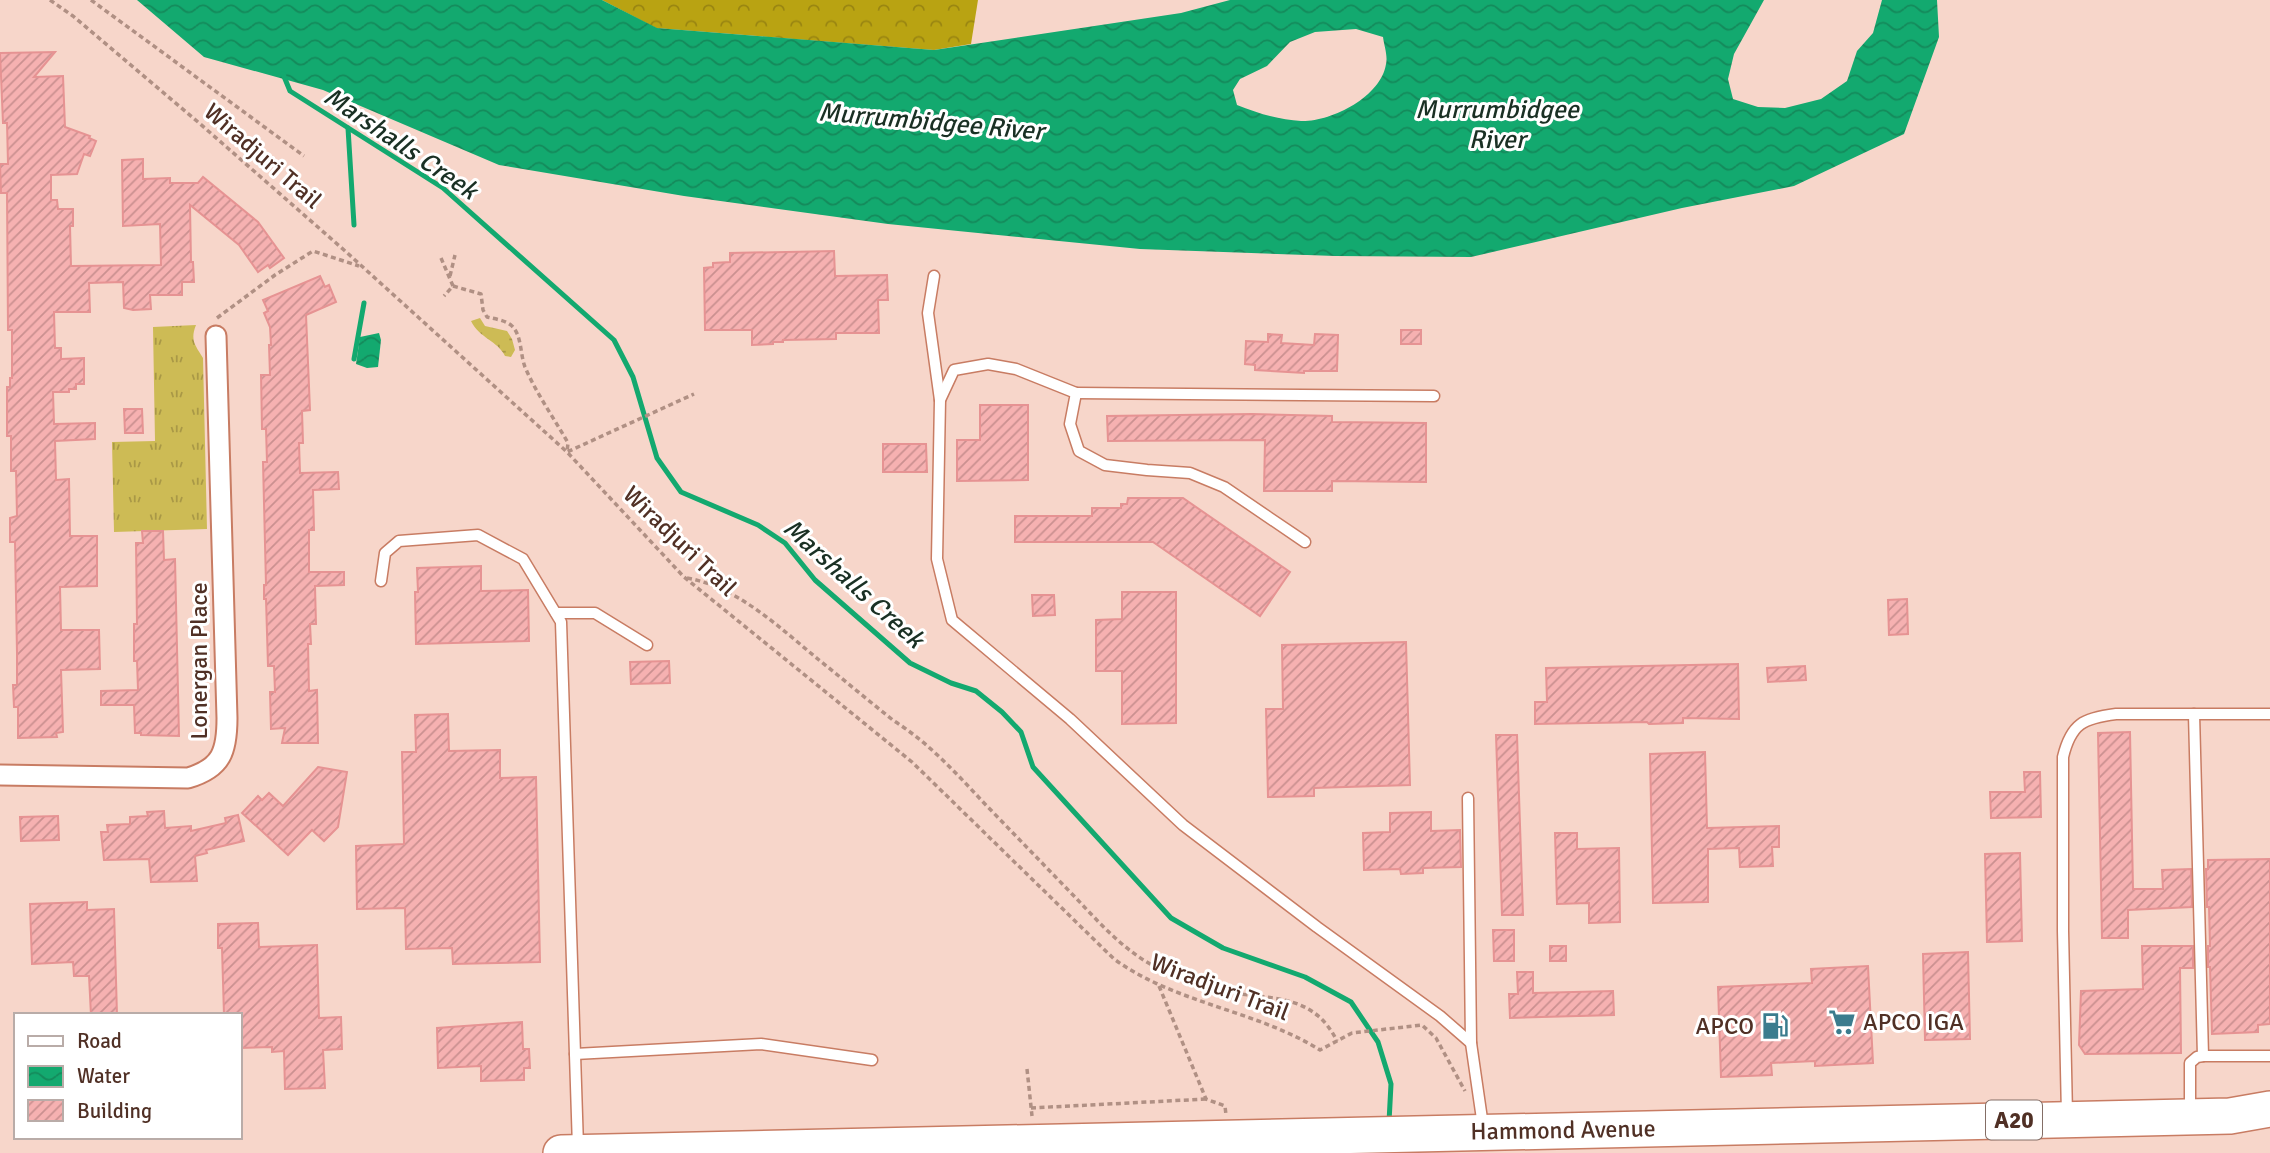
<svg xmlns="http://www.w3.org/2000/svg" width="2270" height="1153" font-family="Signika,sans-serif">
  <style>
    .grass { fill: url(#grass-tufts) }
    .forest { fill: url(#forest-crowns) }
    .wetland { fill: url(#wetland-marsh) }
    .water { fill: url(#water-waves); fill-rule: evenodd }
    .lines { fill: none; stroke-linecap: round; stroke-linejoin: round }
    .stream { stroke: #13a96f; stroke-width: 5 }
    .building { fill: url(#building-hatch); stroke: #e69393; stroke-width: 2 }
    .lane-casing { stroke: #c87c63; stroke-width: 13 }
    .street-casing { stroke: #c87c63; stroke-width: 23 }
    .highway-casing { stroke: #c87c63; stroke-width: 38 }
    .path { stroke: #b09084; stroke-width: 3.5; stroke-dasharray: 5 3.5; stroke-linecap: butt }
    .lane { stroke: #fff; stroke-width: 10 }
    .street { stroke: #fff; stroke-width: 19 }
    .highway { stroke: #fff; stroke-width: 35 }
    .labels { text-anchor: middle; stroke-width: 6; stroke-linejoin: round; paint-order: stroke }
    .shield { fill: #fff; stroke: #846e66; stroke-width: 2 }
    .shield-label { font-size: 23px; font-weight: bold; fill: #503025 }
    .street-label { font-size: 24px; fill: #503025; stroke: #fff }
    .poi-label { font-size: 24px; fill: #503025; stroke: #fff; text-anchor: start }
    .water-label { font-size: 26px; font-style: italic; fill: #1a3024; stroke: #fff }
  </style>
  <defs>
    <pattern id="grass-tufts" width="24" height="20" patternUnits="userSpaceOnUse" patternTransform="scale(1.75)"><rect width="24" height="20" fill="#cdbb55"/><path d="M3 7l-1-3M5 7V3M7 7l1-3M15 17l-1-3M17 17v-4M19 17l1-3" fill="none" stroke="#a99846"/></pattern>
    <pattern id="forest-crowns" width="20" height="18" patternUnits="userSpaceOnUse" patternTransform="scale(1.75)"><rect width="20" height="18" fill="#b9a312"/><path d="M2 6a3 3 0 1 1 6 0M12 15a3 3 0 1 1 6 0" fill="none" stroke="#998511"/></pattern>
    <pattern id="wetland-marsh" width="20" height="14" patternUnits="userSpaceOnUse" patternTransform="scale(1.75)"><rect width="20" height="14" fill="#cdbb55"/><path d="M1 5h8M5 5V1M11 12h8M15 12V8" fill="none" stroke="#a99846"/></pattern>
    <pattern id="water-waves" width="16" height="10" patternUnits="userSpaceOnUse" patternTransform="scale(1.75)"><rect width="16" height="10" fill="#13a96f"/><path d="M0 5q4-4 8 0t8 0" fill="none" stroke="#148a5b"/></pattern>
    <pattern id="building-hatch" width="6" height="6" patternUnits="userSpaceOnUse" patternTransform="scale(1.75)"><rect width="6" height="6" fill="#f6b1b1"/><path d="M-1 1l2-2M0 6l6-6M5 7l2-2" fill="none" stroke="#ca9090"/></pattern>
  </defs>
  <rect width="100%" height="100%" fill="#f7d6ca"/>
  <path class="grass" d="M 196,325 C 190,340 195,345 203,358 L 207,529 L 114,532 L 112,442 L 155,441 L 153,327 Z"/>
  <polygon class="forest" points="602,0 978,0 971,44 934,50 656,28"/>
  <path class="wetland" d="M 480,318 L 485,326 L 507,331 L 512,339 L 515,350 L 511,357 L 505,356 C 498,341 479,338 471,321 Z"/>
  <g class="water">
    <path d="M 137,0 L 602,0 L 657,28 L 934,50 L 1181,13 L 1230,0 L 1764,0 L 1734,54 L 1728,79 L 1733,99 L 1758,107 L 1785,108 L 1821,99 L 1847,81 L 1857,51 L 1873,33 L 1882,0 L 1937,0 L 1939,37 L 1904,134 L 1794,186 L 1682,208 L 1471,257 L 1335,256 L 1140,249 L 888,224 L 684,196 L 499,165 L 323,90 L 204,57 ZM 1356,29 L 1383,37 C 1384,45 1388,56 1386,64 C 1381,97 1331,122 1301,121 C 1279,120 1257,113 1237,105 L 1233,90 L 1240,79 L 1267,66 L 1290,42 L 1315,32 Z"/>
    <polygon points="379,333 381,340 378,367 367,368 356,364 360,337"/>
  </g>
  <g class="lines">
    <g class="stream">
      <polyline points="283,74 290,91 443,188 614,340 633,377 657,458 681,492 758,525 785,543 815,580 910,663 951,683 976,691 1002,712 1021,732 1033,767 1171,918 1223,948 1305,977 1351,1002 1378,1042 1391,1084 1389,1122"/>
      <polyline points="348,128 354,225"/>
      <polyline points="354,359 364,303"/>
    </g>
  </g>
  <g class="building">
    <polygon points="55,52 34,77 63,76 65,127 90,136 89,138 96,141 90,156 84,154 77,174 51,175 51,200 57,200 58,209 73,209 73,226 70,226 71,266 161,265 160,224 123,226 122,160 143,159 143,179 170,178 170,183 198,183 203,177 258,222 284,258 270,268 268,265 258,272 239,245 190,205 191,262 193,262 194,282 182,282 182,295 150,295 151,309 133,310 124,308 123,282 89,283 90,312 54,312 55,348 61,348 61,359 84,358 84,384 76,384 76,389 69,389 69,392 53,392 54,424 95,423 95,439 55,441 56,480 69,479 70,536 97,536 97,586 60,587 61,630 99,630 100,669 61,670 63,732 56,733 57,737 18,738 18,707 14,707 13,685 17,685 17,653 15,542 10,542 10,518 17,516 16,471 11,471 11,436 7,436 7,387 10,387 10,378 12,378 12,330 8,330 7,193 1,193 0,164 8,164 7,123 3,123 0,53"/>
    <polygon points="834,251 835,276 887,275 888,300 878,300 879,333 836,333 836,339 783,340 783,342 773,342 773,344 752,345 752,330 705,330 704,268 713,267 713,263 730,262 730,253"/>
    <polygon points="320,276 325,287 329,285 336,302 306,315 310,410 302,411 303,443 299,443 300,473 338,472 339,489 313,490 314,530 309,530 309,572 344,572 344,585 315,586 316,624 310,624 311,644 308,644 309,691 317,690 318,743 282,743 285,728 271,729 270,692 275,692 274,666 268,666 266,599 264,599 264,585 266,585 263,462 267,462 266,429 262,429 261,375 270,375 269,345 271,345 270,327 264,313 268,311 263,300"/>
    <rect x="1401" y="330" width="20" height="14"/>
    <polygon points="1268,334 1282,335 1281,343 1314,345 1315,334 1338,335 1337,371 1304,371 1304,373 1255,370 1255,365 1245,364 1246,341 1268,342"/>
    <polygon points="980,405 1028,405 1028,480 957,481 957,440 980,440"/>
    <polygon points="124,409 142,409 143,433 125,433"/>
    <polygon points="1252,414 1332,416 1332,422 1426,423 1426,482 1332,481 1332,491 1264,491 1265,440 1108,441 1107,416"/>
    <polygon points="883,444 926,444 927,472 883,472"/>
    <polygon points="1128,498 1183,498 1290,572 1260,616 1153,542 1015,542 1015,516 1092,516 1092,508 1121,508 1121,504 1127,504"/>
    <polygon points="142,531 163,531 164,560 175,559 179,736 141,735 141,733 135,733 134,705 101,705 101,691 138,690 137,661 134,661 134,624 137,624 136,543 143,543"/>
    <polygon points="481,566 481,591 528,590 529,641 416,644 415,592 418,592 417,568"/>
    <polygon points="1122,592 1176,592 1176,723 1122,724 1122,671 1096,671 1096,620 1122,619"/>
    <polygon points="1032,595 1054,595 1055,615 1033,616"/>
    <polygon points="1907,599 1908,634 1889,635 1888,600"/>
    <polygon points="1406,642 1410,785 1314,788 1314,796 1268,797 1266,709 1283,709 1282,645"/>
    <polygon points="669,661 670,683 631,684 630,662"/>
    <polygon points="1738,664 1739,719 1683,718 1683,723 1649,724 1647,722 1535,724 1535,702 1547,702 1546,668"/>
    <polygon points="1805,666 1806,680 1768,682 1767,668"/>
    <polygon points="448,714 449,751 500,750 500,778 536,777 540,962 453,964 452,948 406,949 405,908 357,909 356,846 404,844 402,752 416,752 415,715"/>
    <polygon points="2130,732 2133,889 2163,889 2162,870 2191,869 2192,907 2128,910 2128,938 2102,938 2098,733"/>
    <polygon points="1496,735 1517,735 1523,915 1502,915"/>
    <polygon points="1705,752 1707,828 1779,826 1779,847 1772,847 1773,866 1740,867 1739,848 1708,849 1708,902 1653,903 1650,754"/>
    <polygon points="318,767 347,772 338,827 324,841 312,830 288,855 242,813 258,796 262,800 269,793 283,806"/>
    <polygon points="2024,772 2040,772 2041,817 1991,818 1990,792 2025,792"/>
    <polygon points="164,811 165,828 191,826 191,831 226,823 225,818 238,815 244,841 206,850 207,853 195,856 197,881 151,882 149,859 104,860 101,832 108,832 107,825 130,824 130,817 148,816 147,812"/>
    <polygon points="1431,812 1431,831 1460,830 1461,867 1423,868 1423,873 1401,874 1400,869 1364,870 1363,833 1390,832 1390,813"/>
    <polygon points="58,816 59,840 21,841 20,817"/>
    <polygon points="1555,833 1577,833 1577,849 1619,848 1620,922 1589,923 1589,903 1557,904"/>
    <polygon points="2020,853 2022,941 1987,942 1985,854"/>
    <polygon points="2270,859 2270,1024 2258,1025 2258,1032 2212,1034 2210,967 2208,967 2208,946 2210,946 2209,907 2207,907 2206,869 2208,869 2208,860"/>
    <polygon points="87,902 87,910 114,909 117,1015 91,1015 89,976 74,976 73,962 32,964 30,904"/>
    <polygon points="258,923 259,947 317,945 319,1018 341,1017 342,1049 323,1050 325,1088 285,1089 284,1051 272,1052 272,1047 240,1048 240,1015 224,1015 222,948 218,948 218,924"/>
    <polygon points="1493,930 1514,930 1514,961 1494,961"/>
    <rect x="1550" y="946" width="16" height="15"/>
    <polygon points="2142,946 2193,946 2193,968 2180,968 2181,1053 2085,1054 2079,1045 2081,991 2143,989"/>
    <polygon points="1968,952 1970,1039 1925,1040 1923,954"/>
    <polygon points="1868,966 1873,1063 1815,1066 1815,1061 1771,1063 1772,1075 1721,1077 1718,987 1812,983 1811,969"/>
    <polygon points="1517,972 1533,972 1533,993 1613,991 1614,1015 1510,1018 1509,994 1518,994"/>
    <polygon points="522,1022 523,1049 529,1049 530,1068 524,1068 524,1080 481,1081 481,1066 438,1068 437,1028"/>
  </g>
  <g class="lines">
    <defs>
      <g id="lane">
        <polyline points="934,276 928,313 940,400"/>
        <polyline points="1076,393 1434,396"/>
        <polyline points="1305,542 1224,487 1190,473 1147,470 1105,465 1079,451 1070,424 1076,393 1016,369 988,364 954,370 940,400 937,559 952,620 1070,719 1183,825 1317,927 1440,1016 1471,1043"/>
        <polyline points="381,581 385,553 399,541 478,535 523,559 561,622 578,1147"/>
        <polyline points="556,613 595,613 647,645"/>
        <polyline points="1468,798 1471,1043 1483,1126"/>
        <polyline points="575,1054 761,1044 872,1060"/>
        <polyline points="2203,1056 2270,1056"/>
        <polyline points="2190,1110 2190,1063 2197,1057 2203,1056 2194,714"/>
        <path d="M 2067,1115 L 2063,931 L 2063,757 C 2071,724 2083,718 2116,714 L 2270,714"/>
      </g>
      <path id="street" d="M 0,775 L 188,778 C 222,768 227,751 227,718 L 216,336"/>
      <polyline id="highway" points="561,1153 2230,1116 2270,1109"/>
    </defs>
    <use href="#lane" class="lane-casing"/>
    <use href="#street" class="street-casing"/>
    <use href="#highway" class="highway-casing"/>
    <g class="path">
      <path d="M 50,0 L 73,16 L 198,122 L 344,250 L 567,452 L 684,577 L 912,762 L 1114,959 C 1176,1004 1256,1010 1320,1050 L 1352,1033 L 1422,1025 L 1436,1038 L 1465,1091"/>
      <polyline points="91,0 304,156"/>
      <polyline points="441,258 453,286 444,296"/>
      <polyline points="450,276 455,255"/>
      <path d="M 453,286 L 481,294 L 483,310 L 487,317 C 495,319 505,320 512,326 C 522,336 520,354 525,367 C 536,393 554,418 568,443 L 567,452 L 694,394"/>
      <polyline points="217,318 275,275 313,251 359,266"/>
      <path d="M 687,578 C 738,587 780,628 819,660 C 844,680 869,701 894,721 C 929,743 956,773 984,803 C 1014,834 1043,864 1073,895 C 1097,920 1121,948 1152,965 C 1174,976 1203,987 1227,992 C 1272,1000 1313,993 1337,1041"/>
      <polyline points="1159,986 1206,1099 1225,1106 1226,1115"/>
      <polyline points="1027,1069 1032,1116"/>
      <polyline points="1031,1108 1206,1099"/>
    </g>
    <use href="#lane" class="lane"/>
    <use href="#street" class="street"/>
    <use href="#highway" class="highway"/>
  </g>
  <defs>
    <symbol id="supermarket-bare" viewBox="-9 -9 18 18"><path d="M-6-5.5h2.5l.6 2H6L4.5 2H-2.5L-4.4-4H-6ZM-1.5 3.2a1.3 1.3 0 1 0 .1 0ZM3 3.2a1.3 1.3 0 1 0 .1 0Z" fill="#3b7c8e" stroke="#fff" stroke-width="2.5" paint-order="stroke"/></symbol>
    <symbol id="fuel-bare" viewBox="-9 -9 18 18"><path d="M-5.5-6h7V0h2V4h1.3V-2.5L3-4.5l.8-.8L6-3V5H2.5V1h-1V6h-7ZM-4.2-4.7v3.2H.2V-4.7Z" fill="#3b7c8e" stroke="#fff" stroke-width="2.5" paint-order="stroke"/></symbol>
  </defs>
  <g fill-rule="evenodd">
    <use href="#supermarket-bare" x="1823" y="1003" width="38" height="38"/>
    <use href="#fuel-bare" x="1756" y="1007" width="38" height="38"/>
  </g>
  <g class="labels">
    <rect class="shield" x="1986" y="1100.5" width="56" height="39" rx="5"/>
    <g class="shield-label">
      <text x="2014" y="1128">A20</text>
    </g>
    <g class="street-label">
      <text transform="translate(263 156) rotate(41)" y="8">Wiradjuri Trail</text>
      <text transform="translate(680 541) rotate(44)" y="8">Wiradjuri Trail</text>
      <text transform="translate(199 661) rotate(-90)" y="8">Lonergan Place</text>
      <text transform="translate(1220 987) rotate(21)" y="8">Wiradjuri Trail</text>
      <text transform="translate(1563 1130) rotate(-1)" y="8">Hammond Avenue</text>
    </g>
    <g class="poi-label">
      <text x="1863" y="1030">APCO IGA</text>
      <text x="1754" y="1034" text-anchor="end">APCO</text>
    </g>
    <g class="water-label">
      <text x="1497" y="118">Murrumbidgee<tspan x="1497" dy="30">River</tspan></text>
      <text transform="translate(931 121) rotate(5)" y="9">Murrumbidgee River</text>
      <text transform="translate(401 143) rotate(34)" y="9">Marshalls Creek</text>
      <text transform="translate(854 583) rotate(42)" y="9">Marshalls Creek</text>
    </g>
  </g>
  <rect x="14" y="1013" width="228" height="126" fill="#ffffff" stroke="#b9aca8" stroke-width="2"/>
  <rect x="28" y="1036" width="35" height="10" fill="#ffffff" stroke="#b9aca8" stroke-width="2"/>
  <text x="77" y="1048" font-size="21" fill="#503025">Road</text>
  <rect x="28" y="1066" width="35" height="21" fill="url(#water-waves)" stroke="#b9aca8" stroke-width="2"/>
  <text x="77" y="1083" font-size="21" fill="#503025">Water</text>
  <rect x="28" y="1100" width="35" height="21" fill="url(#building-hatch)" stroke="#b9aca8" stroke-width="2"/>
  <text x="77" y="1118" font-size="21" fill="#503025">Building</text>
</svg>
